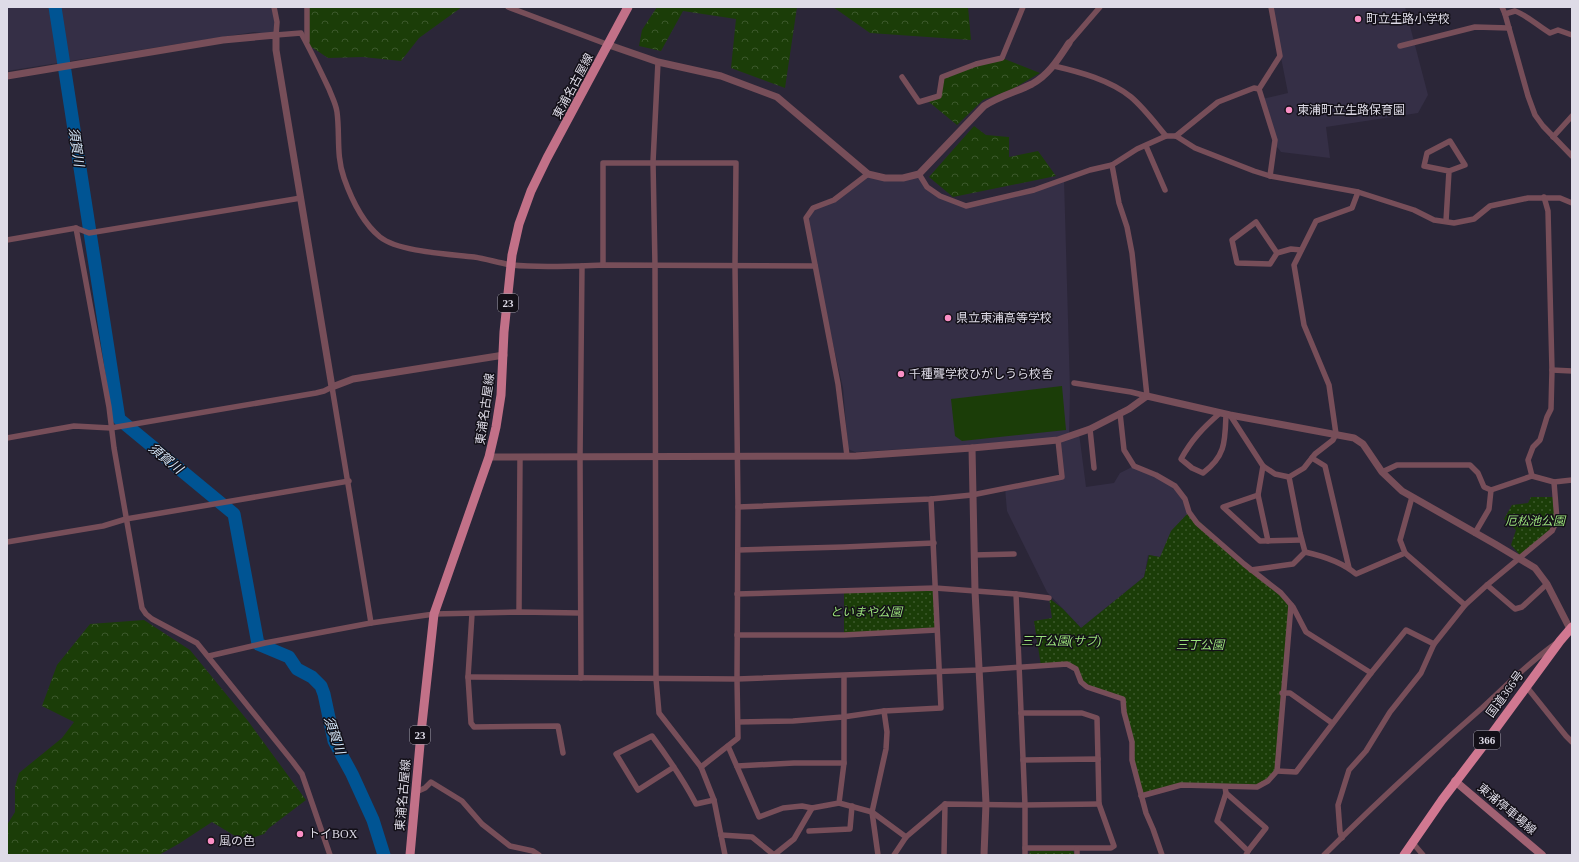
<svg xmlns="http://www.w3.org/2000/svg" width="1579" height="862" font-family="'Times New Roman','Noto Sans JP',serif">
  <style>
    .built { fill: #352f46 }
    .forest { fill: url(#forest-crowns) }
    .park { fill: url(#park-dots) }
    .pitch { fill: #1b3d08 }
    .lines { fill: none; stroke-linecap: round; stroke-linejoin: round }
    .river { stroke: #005493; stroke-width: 13 }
    .minor { stroke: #774e59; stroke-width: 5.5 }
    .tertiary { stroke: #774e59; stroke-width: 7 }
    .secondary { stroke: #a16273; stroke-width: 8 }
    .primary { stroke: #c27188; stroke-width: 9 }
    .trunk { stroke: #d17891; stroke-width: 9 }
    .poi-dot { fill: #fb8fc5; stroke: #131018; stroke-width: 1.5 }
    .labels { text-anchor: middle; stroke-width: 3; stroke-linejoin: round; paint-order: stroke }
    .shield { fill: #131018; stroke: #a19ea9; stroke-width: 1 }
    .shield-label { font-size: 11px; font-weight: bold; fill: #dedbe7 }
    .poi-label { font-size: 12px; fill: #dedbe7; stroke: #131018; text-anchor: start }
    .street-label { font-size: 12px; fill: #dedbe7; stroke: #131018 }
    .park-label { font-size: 12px; font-style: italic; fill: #9be37b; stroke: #131018 }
    .water-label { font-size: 13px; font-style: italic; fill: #d3e5f7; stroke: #131018 }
  </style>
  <defs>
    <pattern id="forest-crowns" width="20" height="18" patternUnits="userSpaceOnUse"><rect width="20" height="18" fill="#1b3d08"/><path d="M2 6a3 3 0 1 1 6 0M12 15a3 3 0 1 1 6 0" fill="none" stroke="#3c582c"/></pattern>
    <pattern id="park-dots" width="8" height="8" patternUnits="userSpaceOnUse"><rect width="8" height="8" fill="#1b3d08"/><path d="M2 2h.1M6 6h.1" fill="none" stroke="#3c582c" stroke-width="1.8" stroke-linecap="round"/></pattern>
  </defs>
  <rect width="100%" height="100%" fill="#2b2638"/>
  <g class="built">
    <polygon points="7,7 272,7 276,35 254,32 7,71"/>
    <polygon points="1271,7 1405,7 1428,95 1418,113 1326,127 1330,158 1281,152 1277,147 1262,99 1288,93"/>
    <polygon points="868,174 885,178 919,174 927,187 966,206 1064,179 1070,390 1069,436 1079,433 1086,487 1114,483 1120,473 1134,466 1175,486 1189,512 1160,557 1148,555 1144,577 1081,628 1047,592 1007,511 1005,488 1062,477 1058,440 855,452 848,449 843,388 815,266 806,218 813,208 834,200"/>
  </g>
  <g class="forest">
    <polygon points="308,7 462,7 419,38 401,61 363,57 328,58 307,44"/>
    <polygon points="657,7 797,7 785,88 731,68 736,19 683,11 661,51 639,46 642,30"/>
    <polygon points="833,7 968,7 971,40 870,33"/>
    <polygon points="1002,58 1040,73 1011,90 983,100 957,125 929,102 919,102 939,96 942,77"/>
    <polygon points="974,126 986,135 1009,137 1009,157 1038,151 1056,176 953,197 929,177"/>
    <polygon points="144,620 190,650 248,721 306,800 269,828 264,834 243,841 212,822 180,843 159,855 7,855 7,825 15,812 15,787 19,773 62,738 74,722 42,706 57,665 90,624"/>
  </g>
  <g class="park">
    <polygon points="1531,497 1555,497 1557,520 1552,531 1520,555 1511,545 1516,530 1504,519 1512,505 1528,503"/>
    <polygon points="1189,512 1291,605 1277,771 1257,787 1181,785 1141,796 1123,699 1081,682 1076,669 1067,664 1041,666 1034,621 1052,618 1049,598 1063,609 1081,628 1144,577 1149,555 1160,557 1171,531"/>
    <polygon points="935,588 937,630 844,635 844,592"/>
    <polygon points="1030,851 1073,851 1075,855 1029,855"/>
  </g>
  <polygon class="pitch" points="1062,386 1066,430 962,441 955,436 951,399"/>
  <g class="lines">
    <polyline class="river" points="55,7 119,419 234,514 258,644 289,657 297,669 312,677 321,686 324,694 334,741 352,774 373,820 384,855"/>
    <g class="minor">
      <path d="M 274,7 L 277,22 L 276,35 L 301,33 C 311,51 320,70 329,89 C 332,97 336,104 337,112 C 340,134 336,156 344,178 C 351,198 363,223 380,237 C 399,252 449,254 474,257 C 487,259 499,263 512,265 C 540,268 575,266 603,265 L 815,266"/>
      <polyline points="307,7 307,41"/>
      <polyline points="508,7 609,45"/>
      <polyline points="1502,7 1505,14 1528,96 1535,115 1543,126 1572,156"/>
      <path d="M 1505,14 L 1515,11 C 1528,16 1538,26 1550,33 L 1558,30 L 1572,35"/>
      <polyline points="1069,43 1100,7"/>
      <polyline points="1400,46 1475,27 1509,28"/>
      <polyline points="658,62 653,162 655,265 656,679 659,713 701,767 714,800 725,855"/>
      <path d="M 1054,66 C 1080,72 1110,80 1131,97 C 1144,108 1155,123 1166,136"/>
      <polyline points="902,77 919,102 939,96 942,77 976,64 1002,58 1023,7"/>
      <polyline points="1176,136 1218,102 1254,88 1259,89"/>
      <polyline points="1553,137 1572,116"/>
      <polyline points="1146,146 1165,190"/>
      <polyline points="919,174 927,187 940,196 966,206 1034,190 1090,170 1112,165 1137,149 1166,136 1176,136 1195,148 1254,171 1270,176 1358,192 1414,210 1434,220 1454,223 1474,219 1490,206 1528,198 1560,198 1572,203"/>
      <polyline points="1270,176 1275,140 1259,89 1280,56 1271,7"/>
      <polyline points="1446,221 1449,171 1465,165 1450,141 1427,153 1424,166 1449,171"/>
      <polyline points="76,228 109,407 114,448 142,608 146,614 152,619 197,643 293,762 302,774 330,855"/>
      <polyline points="7,240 76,228 89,233 301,198"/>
      <polyline points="1277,253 1270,264 1237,263 1232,240 1256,222 1277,253 1291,249 1301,250"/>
      <polyline points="603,265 603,163 736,163 735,266 738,507 737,679 738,738 701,767"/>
      <polyline points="1552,370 1572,371"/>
      <polyline points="1074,383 1131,392 1147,396 1132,253 1127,227 1119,203 1112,165"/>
      <polyline points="1120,413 1124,450 1134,466 1156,475 1175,486 1185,499 1189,512 1197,523 1244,564 1281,593 1293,607 1306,632 1371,673"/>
      <path d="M 1220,413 C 1203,428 1192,439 1181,459 L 1192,468 L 1203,473 C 1226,456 1225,441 1226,414"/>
      <polyline points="1230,415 1263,466 1275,474 1289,477 1304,468 1315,454 1333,440 1336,434 1329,385 1304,325 1294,265 1316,221 1352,208 1358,192"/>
      <polyline points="1090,429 1094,468"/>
      <polyline points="7,438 74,426 111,428 316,393 324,391 332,387 371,623"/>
      <polyline points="847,456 838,384 806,218 813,208 834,200 868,174"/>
      <polyline points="1312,458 1325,466 1349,568"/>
      <polyline points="1263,466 1258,495 1223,507 1260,541 1301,540"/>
      <polyline points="1382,472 1397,465 1470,465 1478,473 1484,487 1491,490 1532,476 1554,482 1572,480"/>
      <polyline points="1532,476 1528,460 1533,447 1540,440 1547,417 1551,409 1552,370 1548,211 1544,197"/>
      <polyline points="1289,477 1300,533 1305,552"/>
      <polyline points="1258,495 1268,541"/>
      <polyline points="738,507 931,499 972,495 1062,477 1058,440"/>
      <polyline points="1475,533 1489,509 1491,490"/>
      <polyline points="7,542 103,526 126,519 349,481"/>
      <polyline points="738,550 844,547 934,543"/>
      <path d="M 1305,552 C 1323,556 1342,562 1356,574 L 1405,553 L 1400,540 L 1412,497"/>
      <polyline points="1405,553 1465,605"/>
      <polyline points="974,555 1014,554"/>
      <polyline points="1251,570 1293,564 1305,552"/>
      <polyline points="1487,585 1515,609 1522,607 1547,584"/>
      <polyline points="737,594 935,588 1016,594 1049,598"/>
      <polyline points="1016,594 1025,805 1025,855"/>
      <polyline points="519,612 520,458"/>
      <polyline points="472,614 468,677 471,723 474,727 558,726 563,753"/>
      <polyline points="737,635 844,635 937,630"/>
      <polyline points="209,656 265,643 371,623 434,614 519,612 580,613"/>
      <polyline points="468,677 737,679 979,670 1067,664 1076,669 1081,682 1087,687 1123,699 1124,712 1132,742 1132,760 1146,813 1153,829 1162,855"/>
      <polyline points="581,678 580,457 582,266"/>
      <polyline points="1526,686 1566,736 1572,742"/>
      <polyline points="1282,693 1290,693 1332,723"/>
      <polyline points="1021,713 1082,713 1097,718 1098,759"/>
      <polyline points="738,722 793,721 843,717 884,711 941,708 931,499"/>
      <polyline points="728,746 759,817 783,808 802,806 812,808 839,803 844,763 844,676"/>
      <polyline points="1023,760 1098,759 1099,804 1114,846 1111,848 1025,848"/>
      <polyline points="737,766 794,763 844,763"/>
      <path d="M 674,767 L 638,790 L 616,754 L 652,736 C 669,759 683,779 696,804 L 714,800"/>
      <polyline points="1277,771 1296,772 1371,673 1406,630 1434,644"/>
      <polyline points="1225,787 1226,793 1217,821 1248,851 1246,855"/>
      <polyline points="416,792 425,788 431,782 462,801 482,824 510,846 533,851 539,855"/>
      <polyline points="1226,793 1266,828 1248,851"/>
      <polyline points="1141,796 1181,785 1257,787 1268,781 1277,771 1291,605"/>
      <polyline points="839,803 872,812 906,837"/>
      <polyline points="809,831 850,829 852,806"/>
      <polyline points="721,835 752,837 774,855"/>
      <polyline points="1342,838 1340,832 1338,805 1349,770 1366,751 1390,712 1421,673 1434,644 1465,605 1487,585 1552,531 1557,520 1554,482"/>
      <polyline points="1412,842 1423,855"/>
      <polyline points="1077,849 1077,855"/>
      <polyline points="774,855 794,839 812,808"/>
      <polyline points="878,855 872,812 886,749 887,732 884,711"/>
      <polyline points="894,855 906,837 945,804"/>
      <polyline points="944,855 945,804 1025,805 1099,804"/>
      <path d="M 1324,855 C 1375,804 1428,755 1482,708 C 1506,686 1528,663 1555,644"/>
    </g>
    <g class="tertiary">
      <path d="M 609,45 L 658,62 L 721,76 L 777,97 L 868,174 L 885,178 L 903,178 L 919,174 L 984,106 C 999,96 1016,92 1032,84 C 1049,75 1059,58 1069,43"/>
      <polyline points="7,76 223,40 276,35 276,50 332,387 353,379 504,355"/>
      <polyline points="972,448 975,591 986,803 984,855"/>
      <polyline points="489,457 856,456 972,448 1058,440 1090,429 1129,409 1147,396 1230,415 1354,438 1363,444 1382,472 1402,491 1495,544 1535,568 1547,584 1570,629"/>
    </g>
    <polyline class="secondary" points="1455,781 1542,855"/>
    <polyline class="primary" points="410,855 421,733 434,614 489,457 496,427 501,395 504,332 512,255 519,224 531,191 547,158 628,7"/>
    <polyline class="trunk" points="1404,855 1442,800 1483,746 1560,641 1572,627"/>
  </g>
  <g class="poi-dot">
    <circle cx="1358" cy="19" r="4"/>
    <circle cx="1289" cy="110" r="4"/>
    <circle cx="948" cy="318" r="4"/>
    <circle cx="901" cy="374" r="4"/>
    <circle cx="300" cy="834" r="4"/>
    <circle cx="211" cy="841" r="4"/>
  </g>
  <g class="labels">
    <g class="shield">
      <rect x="498" y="294" width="20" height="18" rx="3"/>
      <rect x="410" y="726" width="20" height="18" rx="3"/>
      <rect x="1474" y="731" width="26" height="18" rx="3"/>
    </g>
    <g class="shield-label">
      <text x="508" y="307">23</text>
      <text x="420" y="739">23</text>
      <text x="1487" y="744">366</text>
    </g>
    <g class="poi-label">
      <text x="1366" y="23">町立生路小学校</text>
      <text x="1297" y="114">東浦町立生路保育園</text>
      <text x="956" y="322">県立東浦高等学校</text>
      <text x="909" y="378">千種聾学校ひがしうら校舎</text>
      <text x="308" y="838">トイBOX</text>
      <text x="219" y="845">風の色</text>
    </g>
    <g class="street-label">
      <text transform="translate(573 86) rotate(-62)" y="4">東浦名古屋線</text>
      <text transform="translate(485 409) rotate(-82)" y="4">東浦名古屋線</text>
      <text transform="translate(1505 694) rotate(-54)" y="4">国道366号</text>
      <text transform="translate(403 795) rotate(-85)" y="4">東浦名古屋線</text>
      <text transform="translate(1507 809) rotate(40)" y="4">東浦停車場線</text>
    </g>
    <g class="park-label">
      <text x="1535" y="525">厄松池公園</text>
      <text x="866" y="616">といまや公園</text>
      <text x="1061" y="645">三丁公園(サブ)</text>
      <text x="1200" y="649">三丁公園</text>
    </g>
    <g class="water-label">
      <text transform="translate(77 147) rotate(81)" y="5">須賀川</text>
      <text transform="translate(166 458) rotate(39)" y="5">須賀川</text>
      <text transform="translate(335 735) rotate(71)" y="5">須賀川</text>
    </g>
  </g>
  <rect width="1579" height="862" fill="none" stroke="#dedbe7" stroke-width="16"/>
</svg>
